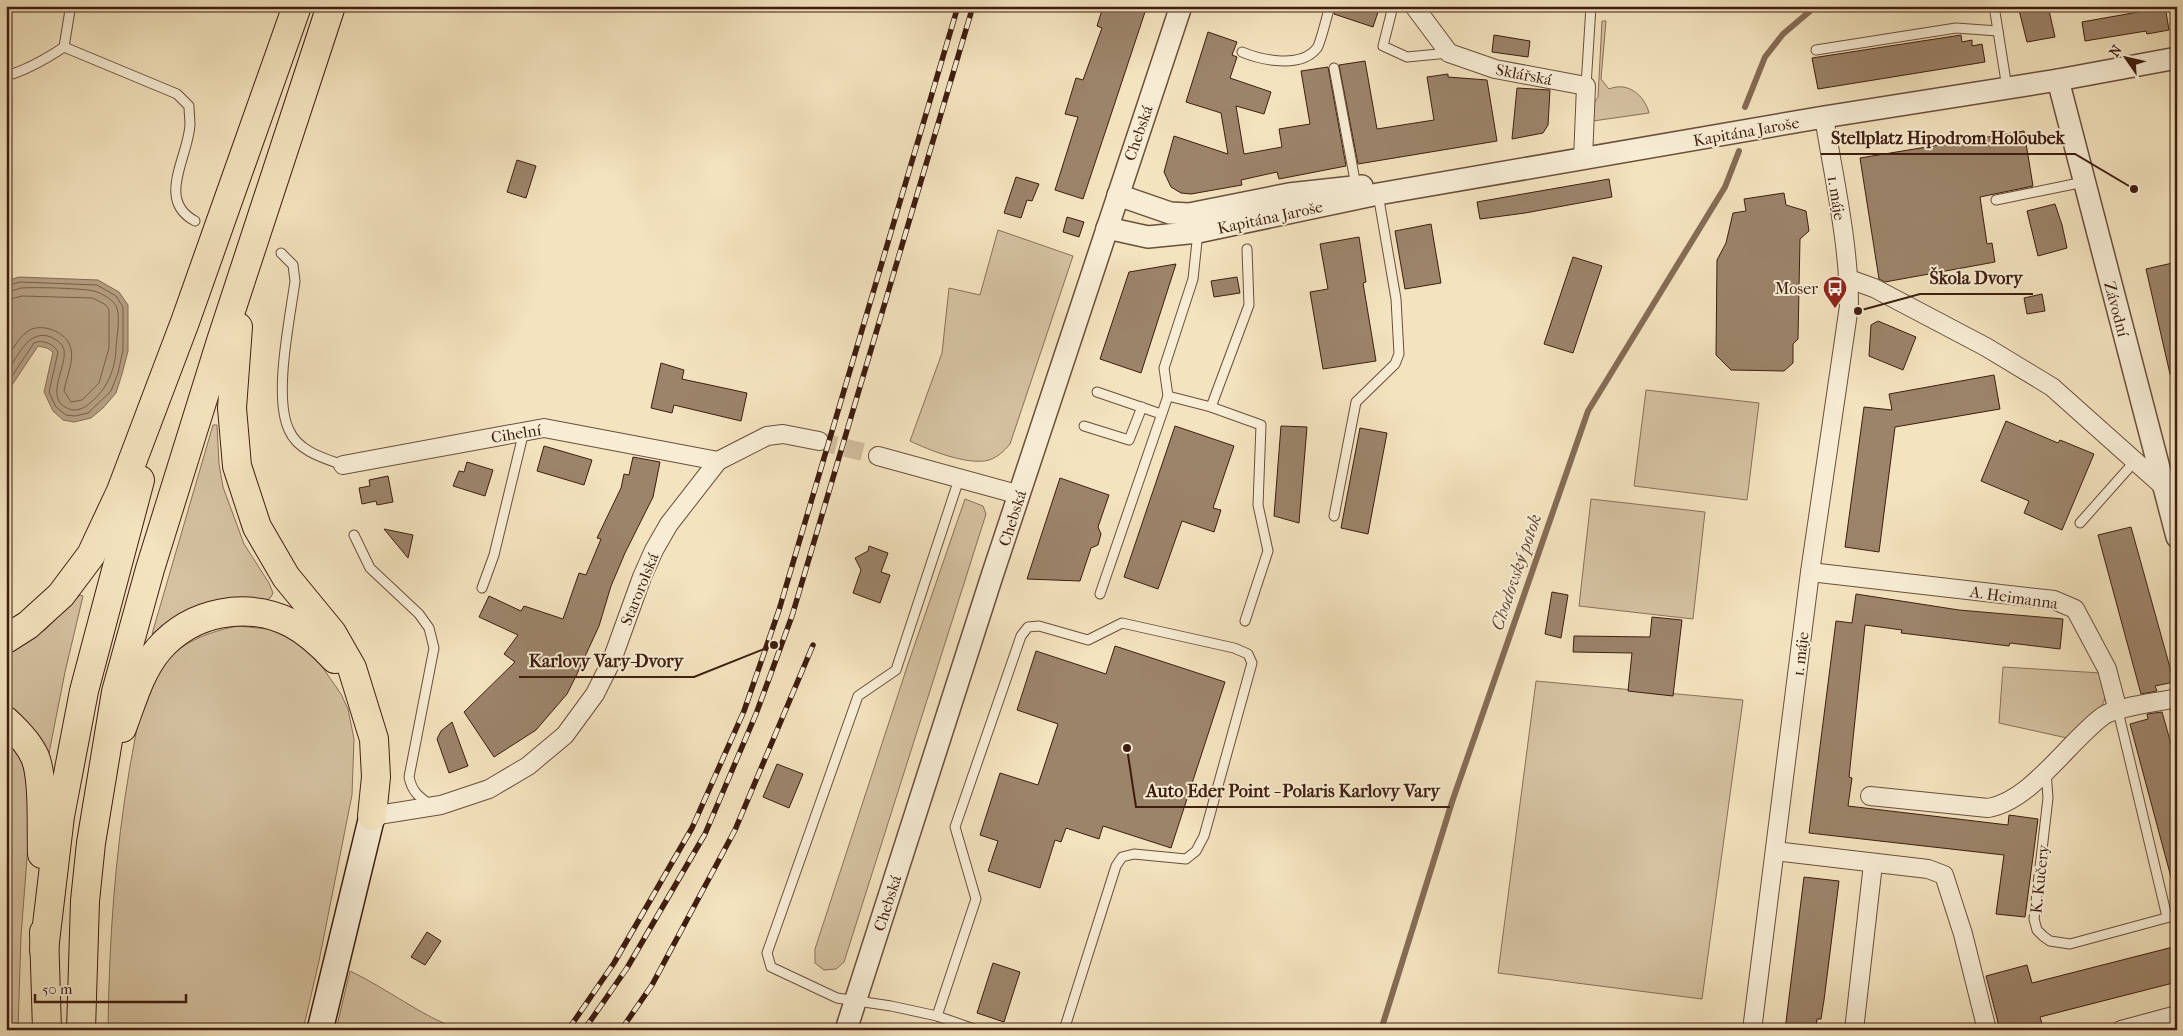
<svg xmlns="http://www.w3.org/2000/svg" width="2183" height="1036" font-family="'IM FELL French Canon',serif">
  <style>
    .green { fill: #d4c1a0; stroke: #896f58 }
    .water { fill: #b5a083; stroke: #856c55 }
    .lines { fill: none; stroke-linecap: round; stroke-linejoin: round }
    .shore { stroke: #7a5e4a; stroke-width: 1 }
    .stream { stroke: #856c55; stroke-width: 6 }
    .building { fill: #9c846a; stroke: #3e1d10 }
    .minor-tunnel { stroke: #cfbb9b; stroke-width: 18; stroke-dasharray: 18 9; stroke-linecap: butt }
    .service-casing { stroke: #6b4e3c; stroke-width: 11 }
    .minor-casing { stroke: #6b4e3c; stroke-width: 20 }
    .tertiary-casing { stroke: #6b4e3c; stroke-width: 24 }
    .secondary-casing { stroke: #3e1d10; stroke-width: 28 }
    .trunk-casing { stroke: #3e1d10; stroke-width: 30 }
    .service { stroke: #f7edd5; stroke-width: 9 }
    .minor { stroke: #f7edd5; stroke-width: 18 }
    .tertiary { stroke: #f7edd5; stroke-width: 21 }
    .secondary { stroke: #f7edd5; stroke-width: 25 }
    .trunk { stroke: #f3e3be; stroke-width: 28 }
    .rail-casing { stroke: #3e1d10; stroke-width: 5.5 }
    .rail { stroke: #f7edd5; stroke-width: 4; stroke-dasharray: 11; stroke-linecap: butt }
    .labels { text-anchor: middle; stroke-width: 4; stroke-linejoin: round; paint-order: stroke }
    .street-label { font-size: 16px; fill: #3e1d10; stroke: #f7edd5 }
    .poi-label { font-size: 16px; fill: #3e1d10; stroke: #f7edd5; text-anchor: end }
    .water-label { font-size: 18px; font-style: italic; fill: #684b38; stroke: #f7edd5 }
    .leader { fill: none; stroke: #3e1d10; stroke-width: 2 }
    .callout-dot { fill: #3e1d10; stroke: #f7edd5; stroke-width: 2 }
    .callout-label { font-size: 18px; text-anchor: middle; font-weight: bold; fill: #3e1d10; stroke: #f7edd5; stroke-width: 4; stroke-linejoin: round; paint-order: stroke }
  </style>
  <rect width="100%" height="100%" fill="#f3e3be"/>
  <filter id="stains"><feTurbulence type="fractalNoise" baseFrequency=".004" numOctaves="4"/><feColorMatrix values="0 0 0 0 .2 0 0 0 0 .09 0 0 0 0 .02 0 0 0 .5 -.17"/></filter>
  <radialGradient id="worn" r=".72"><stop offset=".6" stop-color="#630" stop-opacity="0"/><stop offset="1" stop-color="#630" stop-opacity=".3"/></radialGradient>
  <g class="green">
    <path d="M 1602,21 L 1606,21 L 1601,79 L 1609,89 C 1628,81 1645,96 1649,113 L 1593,121 L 1594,103 L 1598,97 Z"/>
    <path d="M 998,230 L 1073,256 L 1010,444 C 1004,451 998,457 989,460 C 968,466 929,450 910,441 L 942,353 L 949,288 L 980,295 Z"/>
    <polygon points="1646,390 1759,403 1747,500 1634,486"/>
    <polygon points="213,425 217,425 219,464 223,487 244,544 269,583 273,593 271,597 265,602 192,610 173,619 152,634"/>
    <polygon points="965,499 983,506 986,514 844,962 836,969 824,970 815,963 815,949 908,664"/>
    <polygon points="1591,499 1705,512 1693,619 1579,606"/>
    <polygon points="80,595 83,596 65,672 49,753 46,752 21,715 6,701 6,656 46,629"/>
    <path d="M 237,626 L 268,629 L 290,638 L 314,655 L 341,694 L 348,709 L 354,739 L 352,795 L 319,961 L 303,1030 L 108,1030 C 109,941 115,853 130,766 C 137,730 141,688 167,660 C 186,640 210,632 237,626 Z"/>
    <path d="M 2003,667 L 2101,673 C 2103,682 2107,692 2104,701 C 2100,713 2077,730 2067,738 L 1999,723 Z"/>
    <polygon points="1536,681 1743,700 1702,999 1498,973"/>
    <polygon points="6,735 20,755 30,784 31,806 21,936 18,1030 6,1030"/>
    <path d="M 350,971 C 388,989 421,1016 460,1030 L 336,1030 Z"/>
  </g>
  <polygon class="water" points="19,277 98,280 119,292 128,305 128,351 122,374 116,393 103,408 91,418 74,422 63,420 53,411 44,392 53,352 47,348 38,346 6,394 6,281"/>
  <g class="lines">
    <g class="shore">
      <path d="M 6,286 L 20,282 L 97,285 L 116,296 L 123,307 L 123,350 L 118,373 L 111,391 L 88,413 L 75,416 L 66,415 L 56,407 L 49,392 L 58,352 C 54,344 42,339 34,343 L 6,385"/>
      <path d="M 6,292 C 12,292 16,289 21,288 C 30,287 89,288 97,292 C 104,295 114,300 117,308 C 120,319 117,336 116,347 C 116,368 107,390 90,403 C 85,408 76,412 69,409 C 43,399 67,368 64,350 C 63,344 57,340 51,337 C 28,328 17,358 6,374"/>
      <path d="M 6,300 L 22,296 L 93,298 L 106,305 L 109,310 L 109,348 L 99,383 L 82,400 L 71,402 L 64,391 C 66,378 74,362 71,349 C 68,332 40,321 27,332 C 18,338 12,351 6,360"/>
    </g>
    <g class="stream">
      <polyline points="1745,107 1765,57 1783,34 1816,6"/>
      <polyline points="1381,1030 1452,802 1588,411 1725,187 1739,151"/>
    </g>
  </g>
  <g class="building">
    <polygon points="1111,6 1147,6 1083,199 1055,190 1078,117 1065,114 1076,78 1083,80 1102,28 1097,26 1102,10 1110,12"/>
    <polygon points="1336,6 1380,6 1373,27 1334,14"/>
    <polygon points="2018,6 2048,6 2055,37 2027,42"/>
    <polygon points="2155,6 2165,6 2169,30 2147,34 2146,31 2085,41 2082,22 2144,11 2143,8"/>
    <polygon points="1208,32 1237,42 1232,55 1237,57 1230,78 1271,92 1264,114 1236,106 1244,154 1282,147 1279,129 1310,124 1301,71 1328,67 1346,166 1279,179 1277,172 1241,180 1242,185 1191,194 1181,193 1171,187 1164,172 1174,136 1228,154 1221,113 1186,102"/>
    <polygon points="1494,35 1530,41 1528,57 1492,52"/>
    <polygon points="1961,35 1962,42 1972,40 1972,46 1982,44 1985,62 1818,89 1812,58"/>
    <polygon points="1365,61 1377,129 1434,120 1427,77 1448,74 1448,77 1487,80 1497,141 1358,164 1339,65"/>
    <polygon points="1517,88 1550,90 1548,125 1543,133 1512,139"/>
    <polygon points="2024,131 2033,186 1980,197 1987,244 1992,243 1995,262 1885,282 1879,279 1860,158"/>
    <polygon points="517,160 536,166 526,198 507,192"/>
    <polygon points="1016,177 1039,184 1032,201 1027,200 1021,218 1004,213"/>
    <polygon points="1609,179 1612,197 1525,213 1480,219 1477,202"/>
    <polygon points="1784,193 1786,205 1806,211 1809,231 1800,239 1798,339 1793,344 1793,363 1784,371 1731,370 1716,355 1717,260 1726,243 1733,213 1746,211 1744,199"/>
    <polygon points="2055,204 2062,225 2067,248 2038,256 2027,211"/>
    <polygon points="1067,217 1084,222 1079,237 1063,232"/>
    <polygon points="1431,224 1441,283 1405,289 1395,231"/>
    <polygon points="1359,237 1366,282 1363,283 1376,361 1323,369 1310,292 1328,289 1320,244"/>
    <polygon points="1573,257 1602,266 1573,353 1544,344"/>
    <polygon points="2177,262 2177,373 2170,374 2146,269"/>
    <polygon points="1176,264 1141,373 1100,359 1129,272"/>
    <polygon points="1237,277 1240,293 1214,297 1211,281"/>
    <polygon points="2042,294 2045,311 2027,314 2024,298"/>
    <polygon points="1878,321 1916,337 1903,370 1869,356 1871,325"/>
    <polygon points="661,363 684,370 682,379 747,393 741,421 674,405 672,413 651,408"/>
    <polygon points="1994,375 2000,409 1895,427 1879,552 1845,547 1864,407 1892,410 1889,394"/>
    <polygon points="2006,421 2058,443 2060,440 2094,454 2062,530 2024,513 2029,501 1981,481"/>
    <polygon points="1175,426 1234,446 1213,508 1221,510 1214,532 1182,521 1158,589 1124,577"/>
    <polygon points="1281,426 1307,427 1299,523 1274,516"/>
    <polygon points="1360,428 1387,433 1368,534 1341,528"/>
    <polygon points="544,446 592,460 584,485 537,471"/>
    <polygon points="633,457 660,462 653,497 625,553 611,586 599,626 576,676 567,694 536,730 494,757 464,712 515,662 504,654 518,635 479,617 489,596 521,611 524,606 563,619 579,573 586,575 601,539 597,538 621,488 624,474 629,475"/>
    <polygon points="467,462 493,470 485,496 453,486 459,471 464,472"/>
    <polygon points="388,476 393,502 377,505 376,501 362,504 359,488 370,486 369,480"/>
    <polygon points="1060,478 1109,495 1098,527 1101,534 1098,545 1091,548 1080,581 1027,579"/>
    <polygon points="2131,527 2174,682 2155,686 2157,691 2141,694 2098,535"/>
    <polygon points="384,529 413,535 408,558"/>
    <polygon points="869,546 888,553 881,572 890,575 880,603 853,593 861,570 855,558 868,551"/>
    <polygon points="1552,592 1568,595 1561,638 1545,634"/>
    <polygon points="1856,594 1959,610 2063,619 2060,649 2010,643 2009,646 1901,633 1902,630 1865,625 1849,777 1852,778 1848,806 2008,825 2009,815 2038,819 2025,917 1996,914 2004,855 1809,833 1836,621 1852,623"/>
    <polygon points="1652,617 1682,620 1673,696 1628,691 1632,653 1573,652 1574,636 1650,637"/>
    <polygon points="1115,646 1225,682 1171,848 1103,826 1099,839 1066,828 1061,842 1055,840 1040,888 988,871 998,841 980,835 1000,773 1038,785 1058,724 1017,710 1036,651 1106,674"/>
    <polygon points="2162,712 2177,765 2177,880 2172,881 2130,724 2148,719 2147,714"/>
    <polygon points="452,722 468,766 449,773 437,739 441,731"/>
    <polygon points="777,764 803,774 789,808 763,797"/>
    <polygon points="1804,877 1839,881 1824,1000 1821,1019 1817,1019 1816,1030 1785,1030"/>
    <polygon points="427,932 441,941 425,965 411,957"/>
    <polygon points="2177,946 2177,982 2040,1017 2044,1030 2000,1030 1986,976 2027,965 2032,983"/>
    <polygon points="993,963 1020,972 1004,1022 977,1013"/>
  </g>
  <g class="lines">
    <polyline class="minor-tunnel" points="819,441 878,456"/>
    <defs>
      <g id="service">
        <polyline points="1393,6 1383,46 1407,57 1449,53"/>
        <polyline points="1994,6 1998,31"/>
        <polyline points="64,47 70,10"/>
        <polyline points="1816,50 1956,28 1998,31 2007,88"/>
        <path d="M 1242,52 C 1261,60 1301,69 1317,48 C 1321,42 1327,15 1330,6"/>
        <polyline points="1334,68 1356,186"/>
        <path d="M 6,76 C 27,70 46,59 64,47 L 177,94 L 189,106 C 189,112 190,119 190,125 C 188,158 156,200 195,221"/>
        <polyline points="1586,86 1591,6"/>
        <polyline points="1996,200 2084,182"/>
        <path d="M 281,253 L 293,265 L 295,281 C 290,319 273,397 289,430 C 298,451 323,458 343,465"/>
        <polyline points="1097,392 1161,414"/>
        <polyline points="1168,396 1211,407 1261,425 1258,505 1268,551 1245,621"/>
        <polyline points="1211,407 1249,305 1247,249"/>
        <polyline points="1084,426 1129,440 1142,407"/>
        <polyline points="959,479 896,670 858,696 767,953 771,967 837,998 891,1006 937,1016 976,899 955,827 1021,636 1028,627 1039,626 1088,640 1122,623 1234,648 1248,654 1252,663 1204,836 1196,851 1186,859 1134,854 1122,857 1116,866 1064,1030"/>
        <polyline points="1334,516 1356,402 1395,364 1399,354 1396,299 1378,194"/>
        <polyline points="2080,523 2135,461"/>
        <path d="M 354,535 L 370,568 L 419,614 L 429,628 L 434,648 L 409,777 C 412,792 419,797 432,806"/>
        <polyline points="482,588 494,555 524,431"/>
        <polyline points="1100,594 1168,396 1164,368 1193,279 1198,232"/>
        <polyline points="2173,699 2177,714"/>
        <polyline points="2118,711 2167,917"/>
        <polyline points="2046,771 2048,798 2034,919 2037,930 2043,936 2050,941 2070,944 2177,915"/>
        <polyline points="937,1016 977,1030"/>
      </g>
      <g id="minor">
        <polyline points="1414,6 1449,53 1495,69 1586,86 1583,159"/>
        <polyline points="1849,279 1874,288 1986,347 2052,387 2164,487"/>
        <polyline points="878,456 1020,495"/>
        <polyline points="343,465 544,428 718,461"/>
        <polyline points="1810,572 2054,600 2075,609 2107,669 2118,711"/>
        <path d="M 1870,796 L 1988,808 C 2031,801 2068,742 2103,716 C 2115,707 2160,702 2177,698"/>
        <polyline points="372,816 441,805 489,789 528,766 565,735 595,694 612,660 642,577 654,550 669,524 718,461 767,436 783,434 819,441"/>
        <polyline points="1775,851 1928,869 1944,875 1963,934 1987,1030"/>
        <path d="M 1752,1030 L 1810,572 L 1849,306 C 1849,243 1834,179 1824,117"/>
        <polyline points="1854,1030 1873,864"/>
        <polyline points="2121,1030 2177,1015"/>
      </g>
      <g id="tertiary">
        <polyline points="2058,80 2177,537"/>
        <polyline points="1118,195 1170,213 1189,214 1289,194 1362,186"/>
        <polyline points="1107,228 1148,237 1198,232 1378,194 1824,117 2058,80 2177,58"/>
        <polyline points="846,1030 991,579 1181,6"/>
      </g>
      <polyline id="secondary" points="320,1030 372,816"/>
      <g id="trunk">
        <polyline points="238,327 232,408 237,466 257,527 286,577 332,633 352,668 374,739 376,777 372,816"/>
        <polyline points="6,639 28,625 61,595 91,555 121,491 185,322 297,6"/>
        <path d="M 6,721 C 17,731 29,743 35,757 C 44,779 41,829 42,854"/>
        <path d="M 122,728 C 132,702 140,671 159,649 C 192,611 247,601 291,623 C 308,632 322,645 335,659"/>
        <polyline points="44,932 47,1030"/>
        <polyline points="44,950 60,816 84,691 140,480"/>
        <polyline points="81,1030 85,901 91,843 116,692 150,569 221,341 331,6"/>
      </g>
    </defs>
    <use href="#service" class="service-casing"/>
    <use href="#minor" class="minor-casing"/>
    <use href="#tertiary" class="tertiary-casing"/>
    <use href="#secondary" class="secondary-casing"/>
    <use href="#trunk" class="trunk-casing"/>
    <use href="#service" class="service"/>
    <use href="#minor" class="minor"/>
    <use href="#tertiary" class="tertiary"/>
    <use href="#secondary" class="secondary"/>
    <use href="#trunk" class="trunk"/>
    <defs>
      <g id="rail">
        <polyline points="568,1030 614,963 692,828 744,711 779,610 958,6"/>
        <polyline points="584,1030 627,968 705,834 756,714 792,616 973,6"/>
        <polyline points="621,1030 652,985 735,830 813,645"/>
      </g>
    </defs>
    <use href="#rail" class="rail-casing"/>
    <use href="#rail" class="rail"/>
  </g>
  <defs>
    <symbol id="bus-pin" viewBox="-11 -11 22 30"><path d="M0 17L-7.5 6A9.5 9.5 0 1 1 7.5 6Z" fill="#8f2418" stroke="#f7edd5"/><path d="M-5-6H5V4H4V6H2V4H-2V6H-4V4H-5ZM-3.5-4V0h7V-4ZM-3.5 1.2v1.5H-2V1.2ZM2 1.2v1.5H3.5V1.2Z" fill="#fff"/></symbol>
  </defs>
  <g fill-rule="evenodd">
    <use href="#bus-pin" x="1821" y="274" width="28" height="38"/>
  </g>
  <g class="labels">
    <g class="street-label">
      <text transform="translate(1524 74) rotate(11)" y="6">Sklářská</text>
      <text transform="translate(1746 131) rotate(-10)" y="6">Kapitána Jaroše</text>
      <text transform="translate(1138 133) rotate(-71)" y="6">Chebská</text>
      <text transform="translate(1837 198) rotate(81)" y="6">1. máje</text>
      <text transform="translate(1270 217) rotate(-12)" y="6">Kapitána Jaroše</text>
      <text transform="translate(2117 309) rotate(75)" y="6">Závodní</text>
      <text transform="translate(516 433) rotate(-9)" y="6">Cihelní</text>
      <text transform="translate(1012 518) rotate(-72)" y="6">Chebská</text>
      <text transform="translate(639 589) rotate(-68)" y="6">Starorolská</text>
      <text transform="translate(2014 597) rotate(8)" y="6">A. Heimanna</text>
      <text transform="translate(1800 654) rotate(-83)" y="6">1. máje</text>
      <text transform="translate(2039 879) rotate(-84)" y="6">K. Kučery</text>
      <text transform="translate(887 903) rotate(-72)" y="6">Chebská</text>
    </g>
    <g class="poi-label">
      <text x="1818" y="294">Moser</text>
    </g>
    <g class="water-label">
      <text transform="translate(1516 572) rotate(-71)" y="6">Chodovský potok</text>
    </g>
  </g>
  <path class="leader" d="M2134 189L2075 154H1821M1858 311L1920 294H2033M774 645L694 677H519M1127 748L1136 807H1450"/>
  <g class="callout-dot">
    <circle cx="2134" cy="189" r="5"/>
    <circle cx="1858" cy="311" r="5"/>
    <circle cx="774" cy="645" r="5"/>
    <circle cx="1127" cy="748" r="5"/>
  </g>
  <g class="callout-label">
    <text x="1948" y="144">Stellplatz Hipodrom Holoubek</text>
    <text x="1976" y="284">Škola Dvory</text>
    <text x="606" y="667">Karlovy Vary-Dvory</text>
    <text x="1293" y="797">Auto Eder Point - Polaris Karlovy Vary</text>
  </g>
  <rect width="2183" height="1036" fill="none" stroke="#f3e3be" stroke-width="25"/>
  <rect x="8" y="8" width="2168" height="1021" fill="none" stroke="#3e1d10" stroke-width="2.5"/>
  <rect x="12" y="12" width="2158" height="1011" fill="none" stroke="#3e1d10"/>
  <g transform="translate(2126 58) rotate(304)" stroke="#f7edd5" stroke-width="4" paint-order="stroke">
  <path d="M0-4L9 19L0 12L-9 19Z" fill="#3e1d10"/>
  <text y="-8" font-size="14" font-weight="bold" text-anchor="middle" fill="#3e1d10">N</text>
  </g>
  <path d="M35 994v8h151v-8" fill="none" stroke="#3e1d10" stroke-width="2.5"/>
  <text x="42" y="994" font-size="15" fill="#3e1d10" stroke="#f7edd5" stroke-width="4" paint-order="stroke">50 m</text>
  <rect width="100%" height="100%" filter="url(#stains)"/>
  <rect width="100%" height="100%" fill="url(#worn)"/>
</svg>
